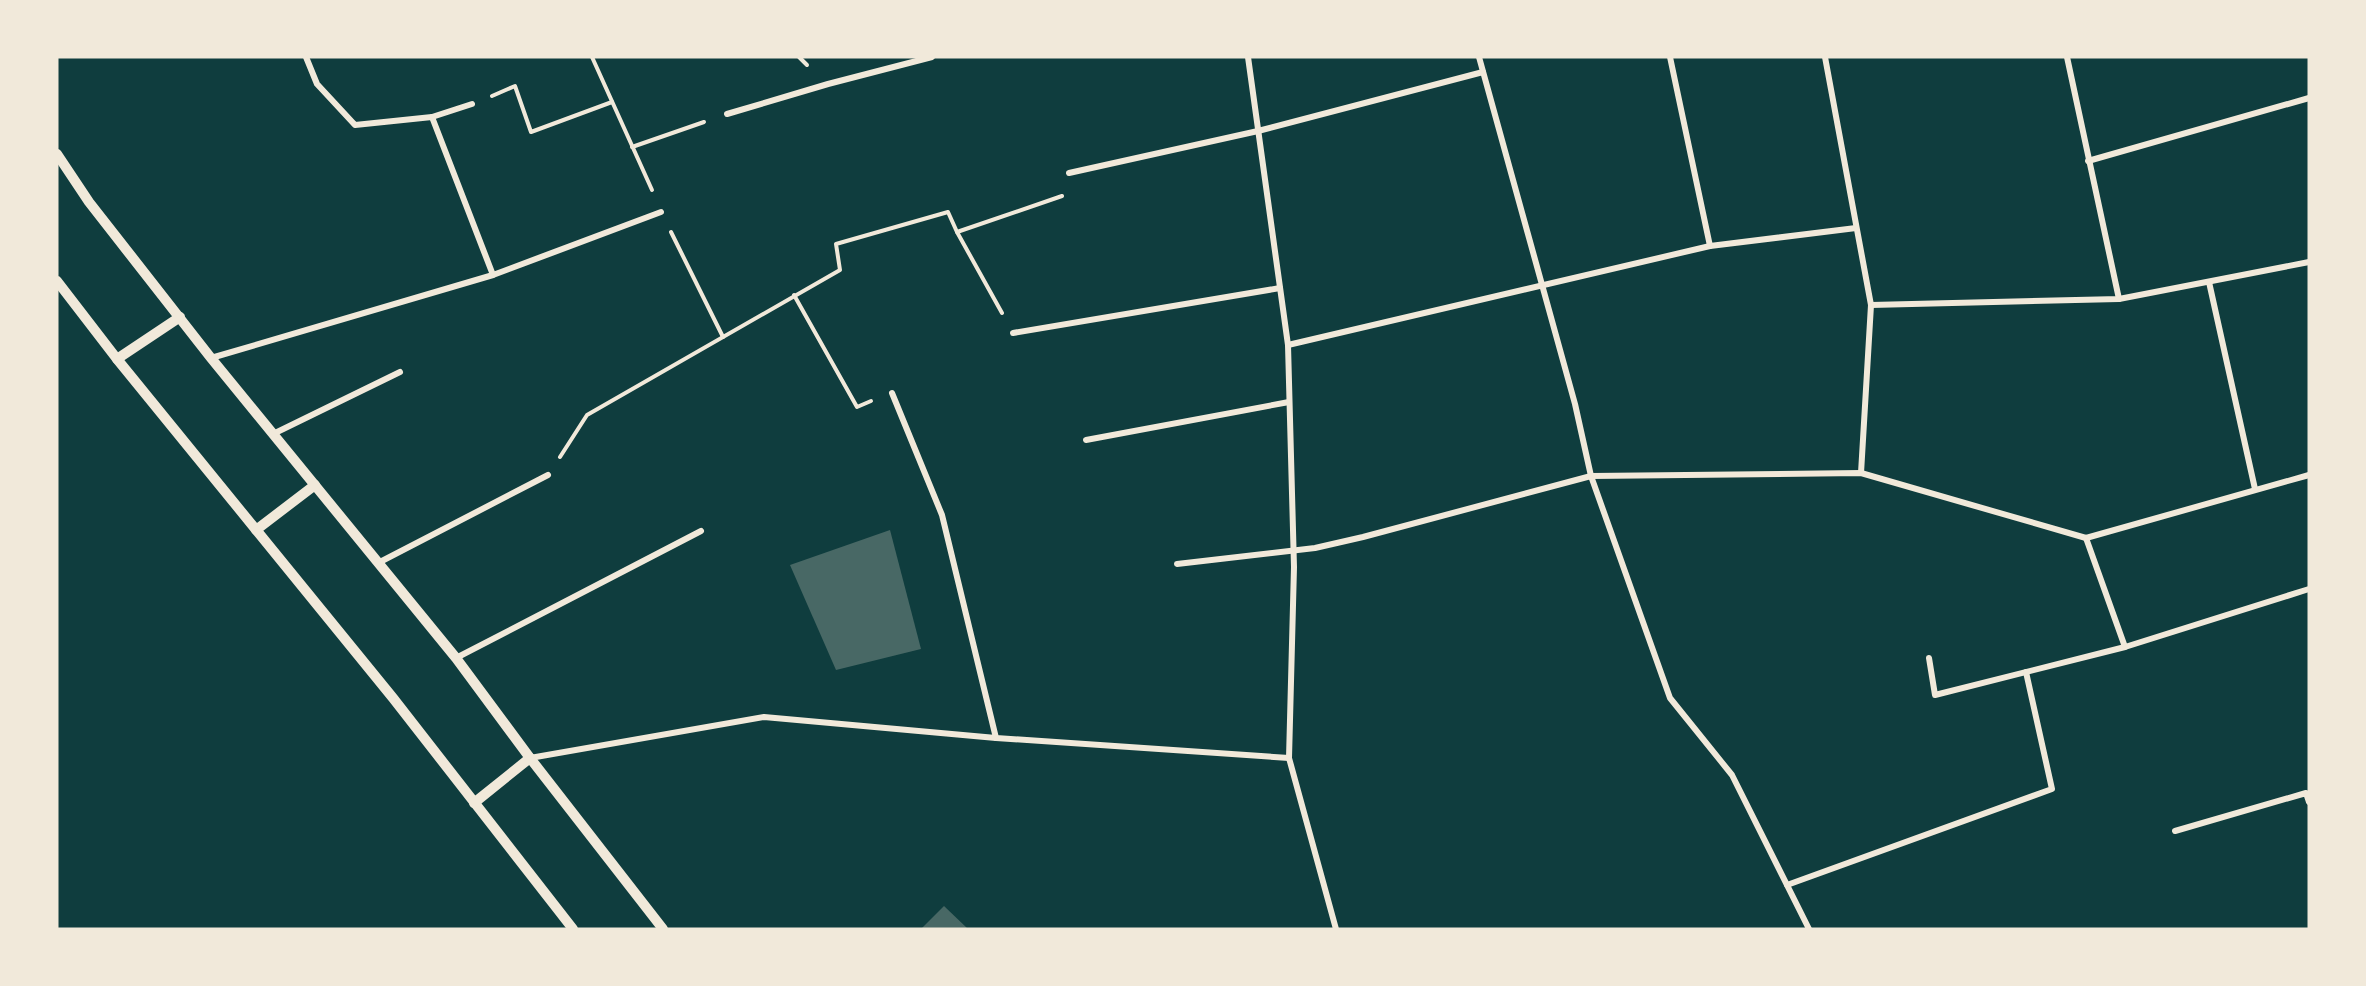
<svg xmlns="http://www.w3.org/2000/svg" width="2366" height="986" font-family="'IBM Plex Serif',serif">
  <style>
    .building { fill: #486865 }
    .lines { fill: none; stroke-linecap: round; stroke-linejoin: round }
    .path { stroke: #f1e9da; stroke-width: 4 }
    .minor { stroke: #f1e9da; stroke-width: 6 }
    .tertiary { stroke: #f1e9da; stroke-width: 10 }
  </style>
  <rect width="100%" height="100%" fill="#0f3d3e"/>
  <g class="building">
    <polygon points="890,530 921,649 836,670 790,565"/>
    <polygon points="944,906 968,929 921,929"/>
  </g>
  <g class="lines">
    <g class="path">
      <polyline points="592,57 652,190"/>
      <polyline points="799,57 807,65"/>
      <polyline points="492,96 515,86 531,132 612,102"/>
      <polyline points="632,147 704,122"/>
      <polyline points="671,232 723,337"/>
      <polyline points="957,232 1002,313"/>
      <polyline points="794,295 857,407 871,401"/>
      <polyline points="560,457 587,415 840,270 836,244 948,212 957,232 1062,196"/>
    </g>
    <g class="minor">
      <polyline points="306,57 317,84 355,125 432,117 472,104"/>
      <polyline points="1248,57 1288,345 1294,567 1289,758 1336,929"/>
      <polyline points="1479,57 1575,404 1591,476 1670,698 1732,775 1809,929"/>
      <polyline points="1670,57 1710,246 1856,228"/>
      <polyline points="1825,57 1871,305 1861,473"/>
      <polyline points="2067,57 2119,299"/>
      <polyline points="727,114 828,84 932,57"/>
      <polyline points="432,117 493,275"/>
      <polyline points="2088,161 2309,98"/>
      <polyline points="1069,173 1258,131 1483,72"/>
      <polyline points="2209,282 2255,489"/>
      <polyline points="1871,305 2119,299 2309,262"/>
      <polyline points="1013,333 1280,288"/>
      <polyline points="1288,345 1710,246"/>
      <polyline points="211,358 493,275 661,212"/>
      <polyline points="892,393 942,515 996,738"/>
      <polyline points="273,434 400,372"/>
      <polyline points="1086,440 1289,402"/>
      <polyline points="2086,538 2125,647"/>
      <polyline points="378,563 548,475"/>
      <polyline points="1177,564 1315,548 1363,537 1591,476 1861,473 2086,538 2309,475"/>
      <polyline points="456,658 701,531"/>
      <polyline points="1929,658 1935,695 2125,647 2309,589"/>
      <polyline points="530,758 764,717 996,738 1289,758"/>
      <polyline points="2175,831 2306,793 2309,802"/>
      <polyline points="1787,885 2052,789 2026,672"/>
    </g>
    <g class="tertiary">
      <polyline points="57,154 89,202 211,358 456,658 530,758 663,929"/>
      <polyline points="57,281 117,359 393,698 573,929"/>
      <polyline points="117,359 180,317"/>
      <polyline points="256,530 315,485"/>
      <polyline points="474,803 530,758"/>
    </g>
  </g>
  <rect width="2366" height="986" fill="none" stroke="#f1e9da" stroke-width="117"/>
</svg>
